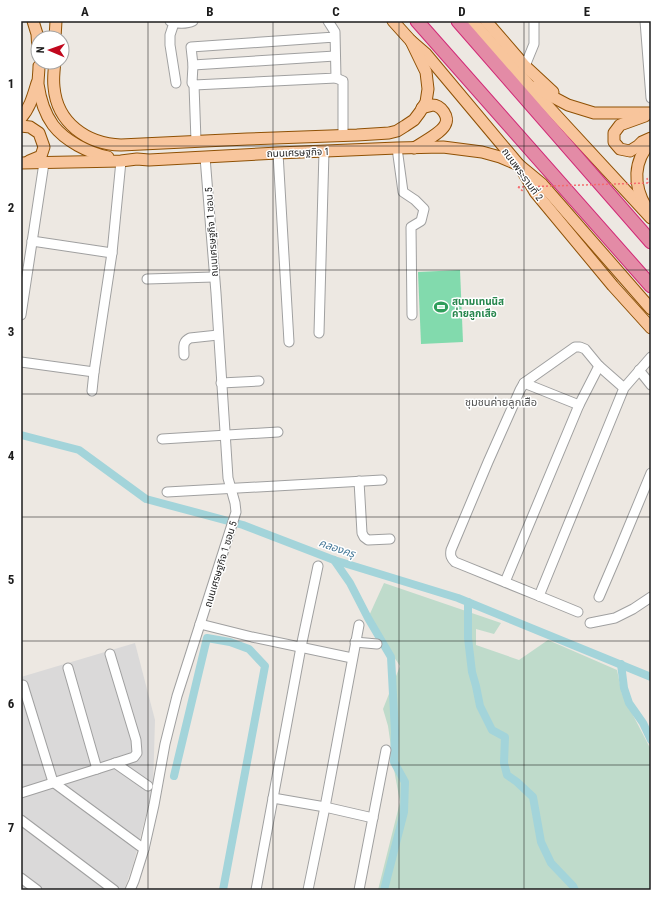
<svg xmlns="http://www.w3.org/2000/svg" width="672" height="911" font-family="'Roboto Condensed','Noto Sans Thai',sans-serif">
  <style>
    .residential { fill: #dad9d9 }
    .wetland { fill: #bfdbcb }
    .pitch { fill: #82daad }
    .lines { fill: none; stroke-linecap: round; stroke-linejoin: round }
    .canal { stroke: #a3d4da; stroke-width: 8 }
    .minor-casing { stroke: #a0a0a0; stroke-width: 11 }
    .major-casing { stroke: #8f5105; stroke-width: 13 }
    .highway-casing { stroke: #d12977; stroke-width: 15 }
    .path { stroke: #f56b6e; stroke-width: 1.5; stroke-dasharray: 2 2; stroke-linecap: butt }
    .minor { stroke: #fff; stroke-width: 9 }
    .major { stroke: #f8c59c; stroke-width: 11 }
    .highway { stroke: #e38ba6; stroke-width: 13 }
    .path-bridge { stroke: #f56b6e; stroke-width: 1.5; stroke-dasharray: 2 2; stroke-linecap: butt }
    .grid { fill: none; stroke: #1c1c1c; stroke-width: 1; stroke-opacity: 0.55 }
    .labels { text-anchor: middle; stroke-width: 3; stroke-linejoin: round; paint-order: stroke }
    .street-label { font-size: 10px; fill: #1c1c1c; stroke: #fff }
    .leisure-label { font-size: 10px; font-weight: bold; fill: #27864d; stroke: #fff; text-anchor: start }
    .neighbourhood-label { font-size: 11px; fill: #4f4f4f; stroke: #fff }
    .water-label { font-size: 11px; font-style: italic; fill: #467999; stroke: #fff }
    .neatline { fill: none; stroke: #1c1c1c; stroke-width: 1.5 }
    .grid-label { font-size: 13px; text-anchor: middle; font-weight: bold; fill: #1c1c1c }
  </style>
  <rect width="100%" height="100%" fill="#ede8e2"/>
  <polygon class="residential" points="135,643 155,720 153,788 133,865 124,890 21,890 21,677"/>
  <polygon class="wetland" points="384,583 501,623 494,634 476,629 476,645 519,660 548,640 617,670 622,694 649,746 651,749 651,890 378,890 400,802 395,775 388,726 383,709 400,666 368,618"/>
  <polygon class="pitch" points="460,270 463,342 421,344 418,272"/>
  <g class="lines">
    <g class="canal">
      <polyline points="21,435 79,450 146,499 243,525 334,560 458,598 651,677"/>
      <polyline points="334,560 350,583 368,618 391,657 395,732 394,762 405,782 404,812 384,890"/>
      <polyline points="468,602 468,638 472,672 476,686 480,706 492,730 505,737 504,763 507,775 517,782 533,797 541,842 551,863 573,886 575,890"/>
      <polyline points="621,664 624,688 629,703 643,723 651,740"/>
      <polyline points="174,776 207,638 230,642 249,649 265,666 223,890"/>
    </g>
    <defs>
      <g id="minor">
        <path d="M 170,21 C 176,24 187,24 193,21"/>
        <polyline points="328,21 335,32 336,78 194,85 192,83 193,65 191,47 335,37"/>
        <polyline points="645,21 651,98"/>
        <polyline points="174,23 170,35 170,45 176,83"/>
        <polyline points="193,65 335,56"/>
        <polyline points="525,66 534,44 534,21"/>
        <polyline points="336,78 343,81 343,135"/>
        <polyline points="194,85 196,141"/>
        <polyline points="397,148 403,192 415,200 424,209 421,221 411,227 412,315"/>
        <polyline points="278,153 289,342"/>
        <polyline points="32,241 112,253"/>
        <polyline points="147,279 214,277"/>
        <polyline points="21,315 44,163"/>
        <polyline points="319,333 324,151"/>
        <path d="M 184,355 C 184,347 182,342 190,338 L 218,335"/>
        <polyline points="21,362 94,372"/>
        <polyline points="639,370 651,385"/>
        <polyline points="221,383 259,381"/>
        <polyline points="524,383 579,405"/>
        <path d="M 624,388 L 599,366 L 585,349 L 580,347 L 575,347 L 524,383 L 520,390 L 488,462 L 451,550 C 450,556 451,558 455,562 L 539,596 L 624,388 L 651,357"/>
        <polyline points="92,391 94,372 112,253 121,161"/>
        <polyline points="162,439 278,432"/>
        <polyline points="359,481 362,533 364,537 368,540 390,539"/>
        <polyline points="167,492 382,480"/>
        <polyline points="505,582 579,405 599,366"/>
        <polyline points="539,596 578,612"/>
        <polyline points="599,597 617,555 651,473"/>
        <polyline points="590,623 615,618 633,609 651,597"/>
        <polyline points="200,624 252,637 352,658"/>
        <polyline points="355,642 377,644"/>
        <polyline points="68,668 97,769"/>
        <polyline points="23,685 53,782 144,849"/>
        <polyline points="115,763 148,786"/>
        <polyline points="21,793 97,769 134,757 137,753 136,740 110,654"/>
        <polyline points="273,798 325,807 373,818"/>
        <polyline points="21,820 114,890"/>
        <polyline points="21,878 37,890"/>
        <polyline points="130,890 134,881 144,849 154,805 165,744 177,696 236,512 235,503 228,478 216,293 205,157"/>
        <polyline points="256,890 301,647 318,566"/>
        <polyline points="308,890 325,807 359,625"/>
        <polyline points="359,890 386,750"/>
      </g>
      <g id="major">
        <polyline points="33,21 37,34 38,50"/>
        <polyline points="393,21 411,41 426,54 519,165 535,192 613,286 651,328"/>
        <polyline points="472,21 543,101 651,218"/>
        <polyline points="486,21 525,66 553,92"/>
        <polyline points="55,38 56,21"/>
        <path d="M 55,62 C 54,70 53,79 54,87 C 57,123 87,144 121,145 L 247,139 L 357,135 L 389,133 L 397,131 L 405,126 L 414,120 L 420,112 L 426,102 L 428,89 L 426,72 L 411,41"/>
        <path d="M 39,66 C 39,72 38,78 38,84 C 40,98 45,114 53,125 C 65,141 89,153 108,157"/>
        <polyline points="534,87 568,105 594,113 651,113"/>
        <polyline points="645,116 620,125 614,133 614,142 620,149 630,151 638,146 642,142 651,138"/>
        <path d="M 21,118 C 30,108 33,96 37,83"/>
        <polyline points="21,126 30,127 39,133 44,147 41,156 29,161"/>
        <path d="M 414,148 C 422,143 441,133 445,125 C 450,117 441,105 432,105 C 429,106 425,107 422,108"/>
        <polyline points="21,163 121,161 137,159 149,160 278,153 397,148 443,147 482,152 500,157 519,165 542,184 651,309"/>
        <path d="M 646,207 C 633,185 633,161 651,142"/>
      </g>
      <g id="highway">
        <polyline points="417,21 651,286"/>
        <polyline points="458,21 651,242"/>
      </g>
    </defs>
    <use href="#minor" class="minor-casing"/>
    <use href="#major" class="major-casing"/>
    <use href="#highway" class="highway-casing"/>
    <g class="path">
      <polyline points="647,178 648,183"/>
      <polyline points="518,187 524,192"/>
    </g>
    <use href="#minor" class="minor"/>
    <use href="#major" class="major"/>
    <use href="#highway" class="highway"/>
    <polyline class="path-bridge" points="518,187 648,183"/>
  </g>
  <path class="grid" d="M 148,21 L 148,890M 273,21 L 273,890M 399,21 L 399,890M 524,21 L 524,890M 21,146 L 651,146M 21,270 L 651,270M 21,394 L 651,394M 21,517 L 651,517M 21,641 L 651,641M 21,765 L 651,765"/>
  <defs>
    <symbol id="stadium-bare" viewBox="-9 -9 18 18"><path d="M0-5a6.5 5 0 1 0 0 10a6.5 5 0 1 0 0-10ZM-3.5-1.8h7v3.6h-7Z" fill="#2e9e5b" stroke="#fff" stroke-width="2.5" paint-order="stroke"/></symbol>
  </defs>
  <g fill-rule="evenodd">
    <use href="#stadium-bare" x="431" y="297" width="20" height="20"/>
  </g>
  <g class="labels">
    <g class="street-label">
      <text transform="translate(298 152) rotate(-2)" y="4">ถนนเศรษฐกิจ 1</text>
      <text transform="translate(523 174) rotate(54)" y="4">ถนนพระรามที่ 2</text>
      <text transform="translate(211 232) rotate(-94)" y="4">ถนนเศรษฐกิจ 1 ซอน 5</text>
      <text transform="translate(220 564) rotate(-73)" y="4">ถนนเศรษฐกิจ 1 ซอน 5</text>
    </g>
    <g class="leisure-label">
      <text x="452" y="305">สนามเทนนิส<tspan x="452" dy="12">ค่ายลูกเสือ</tspan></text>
    </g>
    <g class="neighbourhood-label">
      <text x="501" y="406">ชุมชนค่ายลูกเสือ</text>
    </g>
    <g class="water-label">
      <text transform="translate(337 548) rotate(19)" y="4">คลองครุ</text>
    </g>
  </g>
  <rect width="672" height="911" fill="none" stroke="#ffffff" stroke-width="44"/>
  <g transform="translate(50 50) rotate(272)"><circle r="19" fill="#ffffff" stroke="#a4a4a4"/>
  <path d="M0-3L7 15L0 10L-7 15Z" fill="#c1071d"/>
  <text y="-6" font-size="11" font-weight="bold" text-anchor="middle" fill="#1c1c1c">N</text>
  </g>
  <rect x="22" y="22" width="628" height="867" class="neatline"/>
  <g class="grid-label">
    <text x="85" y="16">A</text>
    <text x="210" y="16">B</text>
    <text x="336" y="16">C</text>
    <text x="462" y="16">D</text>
    <text x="587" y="16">E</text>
    <text x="11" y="88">1</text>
    <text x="11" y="212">2</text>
    <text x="11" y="336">3</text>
    <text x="11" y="460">4</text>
    <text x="11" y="584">5</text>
    <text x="11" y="708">6</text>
    <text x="11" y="832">7</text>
  </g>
</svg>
